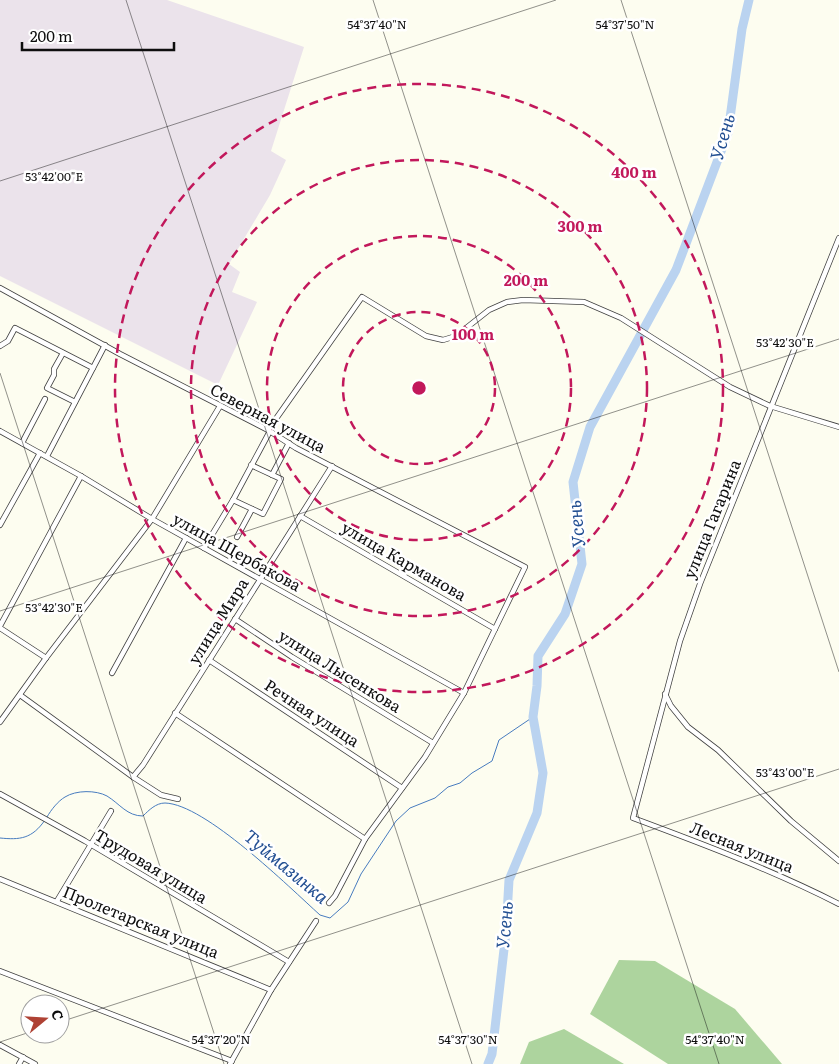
<svg xmlns="http://www.w3.org/2000/svg" width="839" height="1064" font-family="Literata,serif">
  <style>
    .industrial { fill: #ebe3eb }
    .forest { fill: #add49e }
    .lines { fill: none; stroke-linecap: round; stroke-linejoin: round }
    .stream { stroke: #487cbf; stroke-width: 1 }
    .river { stroke: #bad3f0; stroke-width: 9 }
    .minor-casing { stroke: #414141; stroke-width: 6 }
    .minor { stroke: #fff; stroke-width: 4.5 }
    .ticks { fill: none; stroke: #0e0e0e; stroke-width: 1; stroke-opacity: 0.45 }
    .ring { fill: none; stroke: #c2185b; stroke-width: 2.5; stroke-dasharray: 9 6 }
    .labels { text-anchor: middle; stroke-width: 5; stroke-linejoin: round; paint-order: stroke }
    .street-label { font-size: 16px; fill: #0e0e0e; stroke: #fff }
    .water-label { font-size: 18px; font-style: italic; fill: #245093; stroke: #fff }
    .ticks-label { font-size: 12px; text-anchor: middle; fill: #0e0e0e; stroke: #fff; stroke-width: 5; stroke-linejoin: round; paint-order: stroke }
    .centre { fill: #c2185b; stroke: #fff; stroke-width: 2.5 }
    .ring-label { font-size: 15px; text-anchor: middle; font-weight: bold; fill: #c2185b; stroke: #fff; stroke-width: 5; stroke-linejoin: round; paint-order: stroke }
  </style>
  <rect width="100%" height="100%" fill="#fdfdf0"/>
  <polygon class="industrial" points="0,0 167,0 304,47 271,151 286,160 270,195 229,264 240,272 232,292 257,302 218,385 0,276"/>
  <g class="forest">
    <polygon points="619,960 655,961 735,1009 782,1064 668,1064 590,1014"/>
    <polygon points="564,1029 624,1064 520,1064 529,1042"/>
  </g>
  <g class="lines">
    <g class="stream">
      <path d="M 47,817 C 51,810 58,801 65,797 C 76,790 96,790 107,796 C 120,804 127,816 143,816 C 149,810 156,803 165,803 C 205,804 289,887 320,915 L 330,918 L 348,902 L 361,874 L 396,821 L 410,808 L 435,798 L 448,787 L 460,783 L 472,773 L 492,761 L 499,740 L 533,717"/>
      <path d="M 0,838 C 20,840 32,839 45,820"/>
    </g>
    <polyline class="river" points="488,1064 492,1054 506,932 509,880 537,813 543,773 533,717 537,686 538,656 565,614 582,564 573,482 590,427 676,270 728,133 742,29 749,0"/>
    <defs>
      <g id="minor">
        <path d="M 839,238 L 700,584 L 680,641 L 633,818 C 703,844 772,870 839,904"/>
        <polyline points="0,288 120,354 268,430 296,448 525,567 464,693 425,757 365,839 335,896 329,903"/>
        <polyline points="0,346 8,341 15,328 93,368"/>
        <polyline points="63,353 54,369 54,375 47,388 75,402"/>
        <polyline points="268,430 362,297 426,336 443,340 456,336 489,310 507,302 523,300 584,302 621,318 730,387 770,406 839,427"/>
        <polyline points="0,431 81,476 152,519 464,693"/>
        <polyline points="22,443 45,399"/>
        <polyline points="47,456 105,345"/>
        <polyline points="272,475 289,443"/>
        <polyline points="233,500 263,514 281,479 251,465"/>
        <polyline points="300,516 495,629"/>
        <polyline points="0,525 40,453"/>
        <polyline points="237,537 252,509"/>
        <polyline points="204,548 233,500 270,431"/>
        <polyline points="235,619 292,657 433,743"/>
        <polyline points="0,626 81,476"/>
        <polyline points="0,628 46,658"/>
        <polyline points="209,660 402,788"/>
        <polyline points="112,673 186,538"/>
        <polyline points="665,694 671,706 688,727 718,750 791,821 839,861"/>
        <polyline points="20,695 133,777 161,795 178,799"/>
        <polyline points="175,713 365,839"/>
        <polyline points="0,722 46,658 152,519 220,406"/>
        <polyline points="133,777 143,765 332,466"/>
        <polyline points="0,794 85,841 289,962"/>
        <polyline points="0,879 271,990"/>
        <polyline points="57,901 111,811"/>
        <polyline points="0,971 232,1061"/>
        <polyline points="0,1045 35,1064"/>
        <polyline points="19,1064 23,1057"/>
        <polyline points="230,1064 271,990 316,921"/>
      </g>
    </defs>
    <use href="#minor" class="minor-casing"/>
    <use href="#minor" class="minor"/>
  </g>
  <path class="ticks" d="M 126,0 L 472,1064M 373,0 L 719,1064M 621,0 L 839,672M 0,181 L 556,0M 0,373 L 224,1064M 0,611 L 839,339M 60,1022 L 839,769M 0,1042 L 30,1032"/>
  <g class="ring">
    <circle cx="419" cy="388" r="76"/>
    <circle cx="419" cy="388" r="152"/>
    <circle cx="419" cy="388" r="228"/>
    <circle cx="419" cy="388" r="304"/>
  </g>
  <g class="labels">
    <g class="street-label">
      <text transform="translate(268 418) rotate(28)" y="6">Северная улица</text>
      <text transform="translate(712 519) rotate(-68)" y="6">улица Гагарина</text>
      <text transform="translate(237 552) rotate(29)" y="6">улица Щербакова</text>
      <text transform="translate(404 561) rotate(30)" y="6">улица Карманова</text>
      <text transform="translate(218 621) rotate(-58)" y="6">улица Мира</text>
      <text transform="translate(340 671) rotate(32)" y="6">улица Лысенкова</text>
      <text transform="translate(312 713) rotate(33)" y="6">Речная улица</text>
      <text transform="translate(742 847) rotate(22)" y="6">Лесная улица</text>
      <text transform="translate(151 866) rotate(31)" y="6">Трудовая улица</text>
      <text transform="translate(141 922) rotate(22)" y="6">Пролетарская улица</text>
    </g>
    <g class="water-label">
      <text transform="translate(723 137) rotate(-74)" y="6">Усень</text>
      <text transform="translate(577 524) rotate(-96)" y="6">Усень</text>
      <text transform="translate(286 867) rotate(40)" y="6">Туймазинка</text>
      <text transform="translate(505 925) rotate(-85)" y="6">Усень</text>
    </g>
  </g>
  <g class="ticks-label">
    <text x="377" y="29">54°37'40"N</text>
    <text x="625" y="29">54°37'50"N</text>
    <text x="54" y="181">53°42'00"E</text>
    <text x="785" y="347">53°42'30"E</text>
    <text x="54" y="612">53°42'30"E</text>
    <text x="785" y="777">53°43'00"E</text>
    <text x="221" y="1044">54°37'20"N</text>
    <text x="468" y="1044">54°37'30"N</text>
    <text x="715" y="1044">54°37'40"N</text>
  </g>
  <circle cx="419" cy="388" r="8" class="centre"/>
  <g class="ring-label">
    <text x="634" y="178">400 m</text>
    <text x="580" y="232">300 m</text>
    <text x="526" y="286">200 m</text>
    <text x="473" y="340">100 m</text>
  </g>
  <g transform="translate(45 1019) rotate(72)"><circle r="24" fill="#ffffff" stroke="#9f9f9f"/>
  <path d="M0-4L9 19L0 12L-9 19Z" fill="#af4234"/>
  <text y="-8" font-size="14" font-weight="bold" text-anchor="middle" fill="#0e0e0e">С</text>
  </g>
  <path d="M22 42v8h152v-8" fill="none" stroke="#0e0e0e" stroke-width="2.5"/>
  <text x="30" y="42" font-size="15" fill="#0e0e0e" stroke="#ffffff" stroke-width="4" paint-order="stroke">200 m</text>
</svg>
